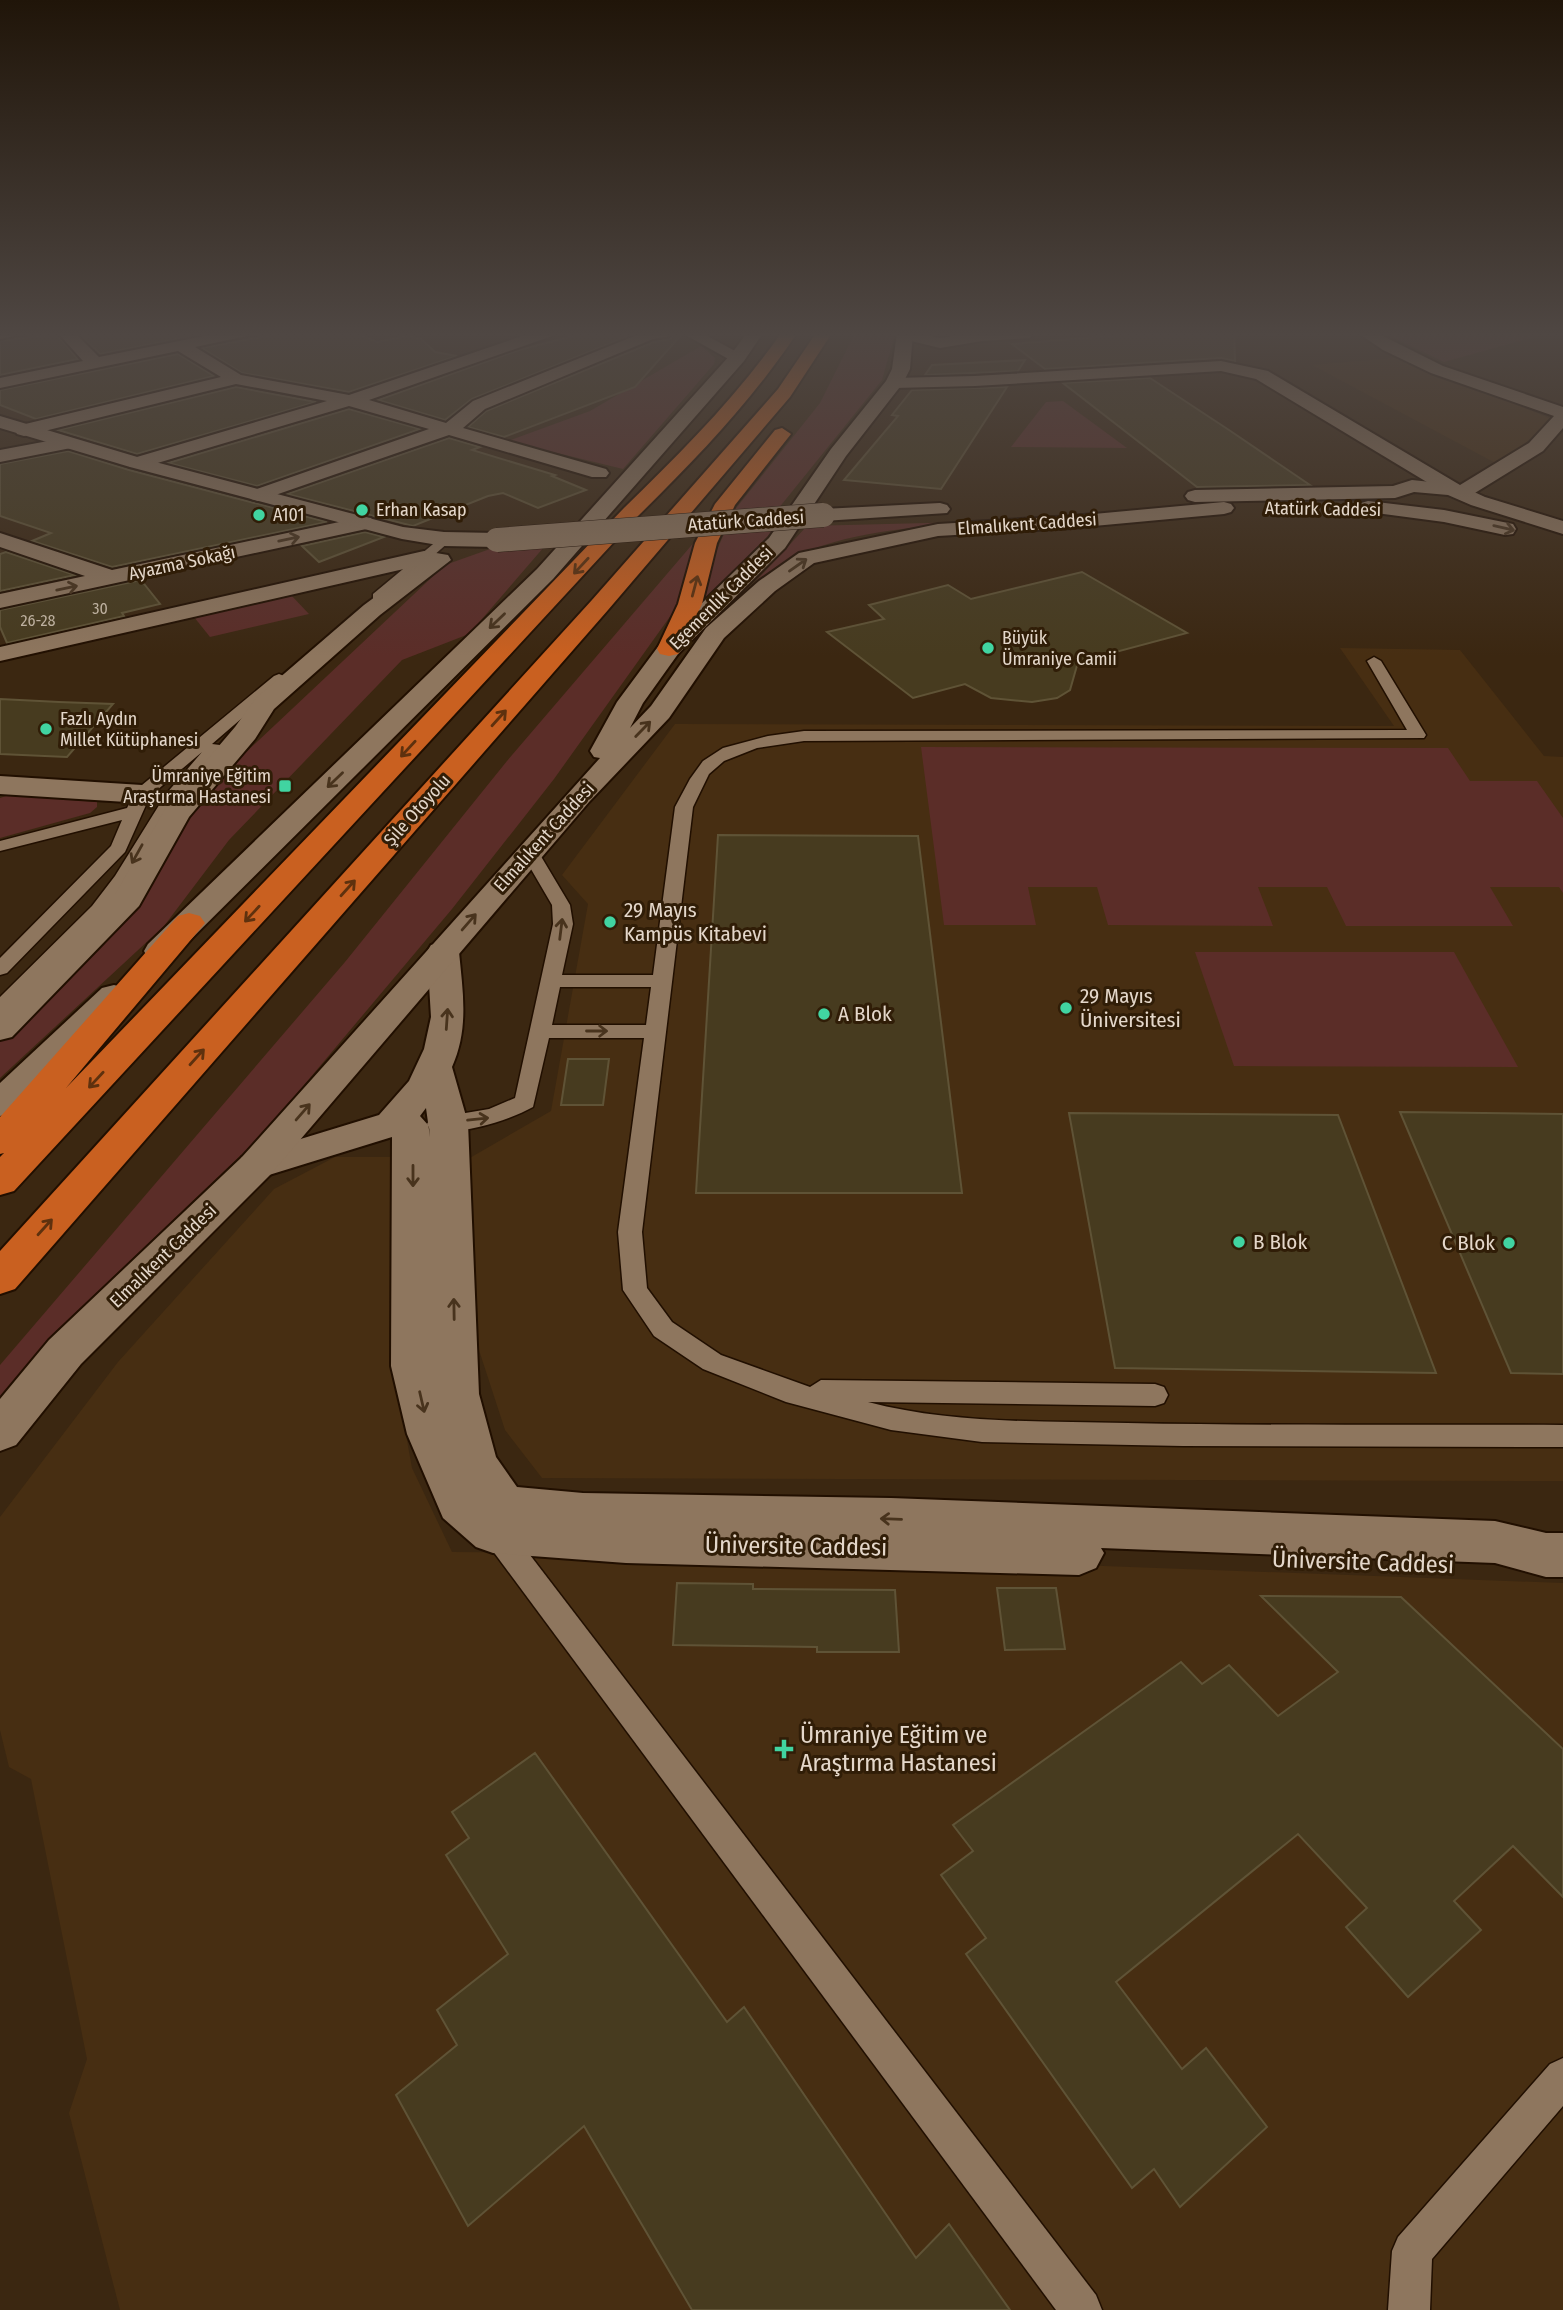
<svg xmlns="http://www.w3.org/2000/svg" width="1563" height="2310" font-family="'Fira Sans Condensed',sans-serif">
  <style>
    .built { fill: #472e12 }
    .green { fill: #5b2d28 }
    .building { fill: #473b1f; stroke: #5f5336; stroke-width: 2 }
    .lines { fill: none; stroke-linecap: round; stroke-linejoin: round }
    .lane-casing { stroke: #210f00; stroke-width: 3 }
    .street-casing { stroke: #210f00; stroke-width: 4 }
    .secondary-casing { stroke: #210f00; stroke-width: 4 }
    .highway-casing { stroke: #210f00; stroke-width: 4 }
    .lane { fill: #8e765e; fill-rule: evenodd }
    .street { fill: #8e765e; fill-rule: evenodd }
    .secondary { fill: #8e765e; fill-rule: evenodd }
    .highway { fill: #c96020; fill-rule: evenodd }
    .secondary-bridge-casing { stroke: #210f00; stroke-width: 25; stroke-linecap: butt }
    .secondary-bridge { stroke: #8e765e; stroke-width: 24 }
    .oneway { stroke: #48331d }
    .oneway2 { stroke: #5e310e }
    .poi-dot { fill: #41d4a1; stroke: #301d07; stroke-width: 2.5 }
    .labels { text-anchor: middle; stroke-width: 6; stroke-linejoin: round; paint-order: stroke }
    .far-number-label { font-size: 16px; fill: #bdb09f }
    .far-street-label { font-size: 18px; fill: #e4d7ca; stroke: #301d07 }
    .far-poi-label { font-size: 18px; fill: #e4d7ca; stroke: #301d07; text-anchor: start }
    .poi-label { font-size: 21px; fill: #e4d7ca; stroke: #301d07; text-anchor: start }
    .near-street-label { font-size: 24px; fill: #e4d7ca; stroke: #301d07 }
    .near-poi-label { font-size: 24px; fill: #e4d7ca; stroke: #301d07; text-anchor: start }
  </style>
  <rect width="100%" height="100%" fill="#3b2711"/>
  <g class="built">
    <polygon points="1404,357 1551,419 1501,466 1312,365"/>
    <polygon points="1340,648 1460,650 1544,756 1563,757 1563,1481 542,1478 505,1430 477,1344 468,1159 551,1111 588,904 562,875 675,724 1394,726"/>
    <polygon points="335,1157 399,1157 393,1363 412,1468 452,1552 809,1555 1563,1583 1563,2310 120,2310 69,2113 87,2059 31,1779 9,1767 0,1730 0,1517 118,1362 274,1189"/>
  </g>
  <g class="green">
    <polygon points="855,333 893,333 893,341 882,380 778,509 733,512 820,403"/>
    <polygon points="1384,333 1549,333 1444,362"/>
    <polygon points="701,346 715,358 714,364 623,469 508,441 590,411"/>
    <polygon points="1063,401 1127,448 1011,447 1046,402"/>
    <path d="M 967,522 C 910,528 845,532 792,558 C 780,564 768,573 756,581 L 807,526 Z"/>
    <polygon points="775,529 705,599 712,561 724,534"/>
    <polygon points="696,540 679,604 554,779 452,909 262,1135 51,1336 0,1400 0,1365 345,962 507,761"/>
    <polygon points="544,547 469,634 402,660 229,840 164,926 0,1078 0,1024 193,802 445,565 490,549"/>
    <polygon points="291,595 309,614 210,637 194,617"/>
    <polygon points="921,747 1448,748 1470,781 1537,781 1563,818 1563,893 1559,887 1490,887 1513,926 1346,926 1327,887 1258,887 1273,926 1108,925 1097,887 1028,887 1036,925 944,925"/>
    <polygon points="9,795 97,802 97,807 90,813 0,838 0,798"/>
    <polygon points="1195,952 1454,952 1518,1067 1234,1066"/>
  </g>
  <g class="building">
    <polygon points="78,333 207,333 100,354"/>
    <polygon points="283,333 355,333 377,342 407,336 421,339 435,352 457,356 349,392 242,373 202,348"/>
    <polygon points="585,333 636,333 472,399 445,420 378,400 519,350"/>
    <polygon points="675,333 681,335 635,387 504,437 468,427 486,411 654,342 670,339"/>
    <polygon points="1145,333 1234,333 1235,361 1221,358 1045,369 1012,344"/>
    <polygon points="56,334 78,359 0,375 0,341"/>
    <polygon points="178,354 214,376 36,419 0,405 0,390"/>
    <polygon points="1025,360 1018,371 925,375 932,365"/>
    <polygon points="1150,378 1229,430 1310,485 1197,487 1063,383"/>
    <polygon points="236,387 316,402 137,454 58,430"/>
    <polygon points="1007,387 941,489 844,480 898,416 892,415 912,390"/>
    <polygon points="349,409 420,429 257,486 168,463"/>
    <polygon points="449,438 480,447 472,450 555,475 552,476 586,490 538,508 503,493 488,496 413,526 287,494"/>
    <polygon points="68,451 129,470 327,522 112,567 32,541 51,533 0,516 0,464"/>
    <polygon points="365,532 384,537 319,562 302,546"/>
    <polygon points="6,552 75,575 0,591 0,554"/>
    <polygon points="1082,572 1187,633 1078,662 1070,690 1057,698 1032,702 991,698 965,684 913,698 827,632 884,619 869,605 948,585 971,599"/>
    <polygon points="141,580 160,604 122,613 124,616 7,643 0,627 0,610"/>
    <polygon points="0,699 59,702 113,704 67,757 0,754"/>
    <polygon points="718,835 918,836 962,1193 696,1193"/>
    <polygon points="568,1059 609,1059 603,1105 561,1105"/>
    <polygon points="1400,1112 1563,1114 1563,1374 1511,1373"/>
    <polygon points="1069,1113 1338,1115 1436,1373 1115,1368"/>
    <polygon points="677,1583 753,1584 753,1589 895,1590 899,1652 817,1652 817,1647 673,1645"/>
    <polygon points="997,1588 1056,1588 1065,1649 1005,1650"/>
    <polygon points="1261,1596 1401,1597 1563,1749 1563,1897 1513,1846 1454,1901 1481,1930 1408,1997 1346,1927 1367,1908 1298,1834 1116,1982 1182,2069 1206,2048 1267,2127 1180,2207 1154,2169 1132,2188 966,1954 986,1938 941,1875 973,1851 953,1825 1181,1662 1202,1684 1229,1665 1278,1716 1338,1672"/>
    <polygon points="535,1753 727,2022 744,2007 916,2258 949,2224 1010,2310 692,2310 584,2126 468,2226 396,2095 457,2045 437,2010 508,1954 446,1855 469,1838 452,1812"/>
  </g>
  <g class="lines">
    <defs>
      <g id="lane">
        <polygon points="444,535 449,536 449,542 383,600 373,600 373,594"/>
        <path d="M 1374,657 L 1381,661 L 1426,735 L 1424,738 L 804,741 L 757,748 L 724,761 L 709,774 L 693,807 L 642,1232 L 647,1288 L 672,1322 L 721,1355 L 810,1387 L 821,1380 L 1155,1384 L 1164,1387 L 1168,1395 L 1164,1403 L 1155,1406 L 868,1402 C 952,1424 1041,1421 1127,1423 C 1272,1426 1418,1424 1563,1425 L 1563,1447 L 1183,1446 L 982,1442 L 891,1430 L 786,1402 L 703,1369 L 654,1336 L 623,1290 L 618,1232 L 644,1038 L 549,1038 L 533,1107 C 508,1121 458,1137 430,1129 L 427,1124 L 430,1119 L 489,1109 L 515,1098 L 553,924 L 552,905 L 521,852 L 524,848 L 536,848 L 570,905 L 573,924 L 562,975 L 653,975 L 675,807 L 690,779 L 703,761 L 723,748 L 768,736 L 804,731 L 1407,730 L 1367,661 ZM 560,987 L 651,987 L 646,1025 L 552,1025 Z"/>
        <polygon points="279,674 284,676 287,679 284,682 212,744 220,745 222,748 179,800 132,878 106,914 7,1012 0,1014 0,997 92,906 115,876 166,794 202,752 150,796 125,852 7,973 0,975 0,958 111,846 122,820 0,851 0,841 127,808 136,790 274,676"/>
        <polygon points="494,1518 504,1521 1096,2295 1102,2310 1056,2310 484,1539 480,1530 484,1521"/>
        <polygon points="1563,2058 1563,2106 1432,2259 1430,2310 1388,2310 1392,2251 1398,2237 1550,2064"/>
      </g>
      <g id="street">
        <polygon points="0,333 16,333 14,336 0,339"/>
        <polygon points="58,333 75,333 99,357 219,333 249,333 247,336 195,347 241,375 349,395 531,333 554,333 552,336 369,400 446,423 473,401 642,333 672,333 670,336 653,339 485,409 463,428 606,469 609,473 606,477 592,477 449,435 258,501 251,499 248,495 251,491 429,429 349,406 144,467 130,467 127,463 130,459 327,401 236,384 24,436 17,434 15,430 17,426 221,377 178,351 0,388 0,378 83,361"/>
        <polygon points="682,333 702,333 746,357 738,362 732,361"/>
        <polygon points="899,333 916,333 940,338 973,333 1037,333 1029,338 982,341 940,348 899,338"/>
        <polygon points="1358,333 1377,333 1443,366 1563,407 1563,428 1543,451 1470,496 1463,498 1445,493 1256,379 1221,371 975,386 894,388 885,383 894,378 975,376 1221,361 1268,371 1460,485 1529,443 1554,416 1431,373 1383,350"/>
        <polygon points="64,438 74,444 71,448 0,462 0,450"/>
        <polygon points="363,517 371,518 374,523 371,528 0,608 0,594 85,576 0,547 0,533 112,570"/>
        <polygon points="424,551 448,555 451,560 380,615 274,709 255,739 189,817 139,906 12,1037 0,1040 0,1009 115,894 166,808 235,727 256,698 364,605 417,566 0,661 0,647"/>
        <polygon points="0,776 142,785 152,788 156,794 152,800 142,803 0,794"/>
        <path d="M 443,942 L 455,945 L 459,952 C 463,993 469,1029 452,1067 L 468,1123 L 479,1394 L 496,1457 L 517,1487 L 583,1493 L 891,1498 L 1495,1521 L 1546,1533 L 1563,1533 L 1563,1577 L 1546,1577 L 1495,1563 L 1101,1548 L 1104,1553 L 1096,1568 L 1079,1575 L 626,1563 L 493,1553 L 476,1547 L 443,1518 L 407,1434 L 391,1366 L 392,1137 L 256,1179 L 242,1175 L 237,1166 L 242,1157 L 379,1115 L 409,1081 L 424,1049 L 431,1017 L 427,952 L 431,945 ZM 426,1108 L 430,1137 L 429,1126 L 420,1116 Z"/>
      </g>
      <g id="secondary">
        <polygon points="747,333 763,333 744,361 553,579 172,958 160,961 148,958 144,951 148,944 537,569 732,353"/>
        <polygon points="897,333 913,333 910,369 903,383 846,456 785,548 678,654 643,703 630,728 651,706 706,628 759,581 799,553 938,524 1072,516 1224,502 1231,504 1234,508 1231,512 1224,514 1072,528 938,536 814,563 775,591 724,638 669,718 589,802 270,1175 81,1364 16,1445 0,1451 0,1399 49,1340 242,1157 600,758 594,757 590,751 617,702 660,644 769,538 831,449 886,381 892,369"/>
        <polygon points="0,416 144,459 403,527 444,532 497,533 505,535 508,540 505,545 497,547 444,546 402,539 130,467 0,428"/>
        <polygon points="1412,480 1459,485 1485,497 1563,521 1563,534 1471,505 1448,495 1414,492 1395,498 1195,502 1188,500 1185,496 1188,492 1195,490 1393,486"/>
        <polygon points="1368,501 1444,510 1513,524 1516,529 1513,534 1505,535 1444,522 1361,511 1358,507 1361,503"/>
        <polygon points="940,503 947,505 950,509 947,513 823,521 816,519 812,515 816,511 823,509"/>
        <polygon points="114,985 126,988 131,995 126,1002 13,1113 0,1116 0,1083 102,988"/>
      </g>
      <g id="highway">
        <path d="M 781,333 L 797,333 C 752,401 696,459 638,516 L 14,1191 L 0,1195 L 0,1157 L 4,1153 L 0,1154 L 0,1117 L 178,916 L 189,913 L 200,916 L 205,923 L 66,1088 L 624,508 C 680,453 736,398 781,333 Z"/>
        <polygon points="816,333 832,333 790,397 608,610 15,1289 0,1294 0,1251 592,600 778,389"/>
        <polygon points="782,428 791,434 735,505 717,543 702,604 681,649 678,654 669,656 660,654 657,649 678,604 695,543 715,504 775,430"/>
      </g>
    </defs>
    <use href="#lane" class="lane-casing"/>
    <use href="#street" class="street-casing"/>
    <use href="#secondary" class="secondary-casing"/>
    <use href="#highway" class="highway-casing"/>
    <use href="#lane" class="lane"/>
    <use href="#street" class="street"/>
    <use href="#secondary" class="secondary"/>
    <use href="#highway" class="highway"/>
    <defs>
      <polyline id="secondary-bridge" points="497,540 823,515"/>
    </defs>
    <use href="#secondary-bridge" class="secondary-bridge-casing"/>
    <use href="#secondary-bridge" class="secondary-bridge"/>
  </g>
  <defs><path id="oneway-shaft" d="M-6 0H5M1.5-3L5.5 0L1.5 3" fill="none" stroke-width="1.6" stroke-linecap="round" stroke-linejoin="round" transform="scale(1.75)"/></defs>
  <g class="oneway">
    <use href="#oneway-shaft" transform="translate(1504 528) rotate(13)"/>
    <use href="#oneway-shaft" transform="translate(289 539) rotate(-12)"/>
    <use href="#oneway-shaft" transform="translate(798 565) rotate(-35)"/>
    <use href="#oneway-shaft" transform="translate(67 588) rotate(-12)"/>
    <use href="#oneway-shaft" transform="translate(497 621) rotate(136)"/>
    <use href="#oneway-shaft" transform="translate(643 729) rotate(-46)"/>
    <use href="#oneway-shaft" transform="translate(335 780) rotate(136)"/>
    <use href="#oneway-shaft" transform="translate(137 854) rotate(119)"/>
    <use href="#oneway-shaft" transform="translate(469 922) rotate(-49)"/>
    <use href="#oneway-shaft" transform="translate(561 929) rotate(-83)"/>
    <use href="#oneway-shaft" transform="translate(447 1019) rotate(-86)"/>
    <use href="#oneway-shaft" transform="translate(597 1031)"/>
    <use href="#oneway-shaft" transform="translate(303 1112) rotate(-49)"/>
    <use href="#oneway-shaft" transform="translate(478 1119) rotate(-6)"/>
    <use href="#oneway-shaft" transform="translate(413 1176) rotate(90)"/>
    <use href="#oneway-shaft" transform="translate(454 1309) rotate(-91)"/>
    <use href="#oneway-shaft" transform="translate(422 1402) rotate(77)"/>
    <use href="#oneway-shaft" transform="translate(891 1519) rotate(-178)"/>
  </g>
  <g class="oneway2">
    <use href="#oneway-shaft" transform="translate(581 566) rotate(133)"/>
    <use href="#oneway-shaft" transform="translate(695 586) rotate(-75)"/>
    <use href="#oneway-shaft" transform="translate(499 718) rotate(-48)"/>
    <use href="#oneway-shaft" transform="translate(408 749) rotate(133)"/>
    <use href="#oneway-shaft" transform="translate(348 888) rotate(-48)"/>
    <use href="#oneway-shaft" transform="translate(252 914) rotate(133)"/>
    <use href="#oneway-shaft" transform="translate(197 1057) rotate(-48)"/>
    <use href="#oneway-shaft" transform="translate(96 1080) rotate(133)"/>
    <use href="#oneway-shaft" transform="translate(45 1227) rotate(-48)"/>
  </g>
  <linearGradient id="sky" x2="0" y2="1"><stop stop-color="#201509"/><stop offset="0.51" stop-color="#4f4743"/><stop offset="1" stop-color="#4f4743" stop-opacity="0"/></linearGradient>
  <rect width="1563" height="656" fill="url(#sky)"/>
  <g class="poi-dot">
    <circle cx="362" cy="510" r="7"/>
    <circle cx="259" cy="515" r="7"/>
    <circle cx="988" cy="648" r="7"/>
    <circle cx="46" cy="729" r="7"/>
    <rect x="278" y="779" width="14" height="14" rx="3.5"/>
    <circle cx="610" cy="922" r="7"/>
    <circle cx="1066" cy="1008" r="7"/>
    <circle cx="824" cy="1014" r="7"/>
    <circle cx="1239" cy="1242" r="7"/>
    <circle cx="1509" cy="1243" r="7"/>
    <path d="M780.5 1738.5h7v7h7v7h-7v7h-7v-7h-7v-7h7z"/>
  </g>
  <g class="labels">
    <g class="far-number-label">
      <text x="100" y="614">30</text>
      <text x="38" y="626">26-28</text>
    </g>
    <g class="far-street-label">
      <text transform="translate(1323 509) rotate(1)" y="6">Atatürk Caddesi</text>
      <text transform="translate(746 521) rotate(-4)" y="6">Atatürk Caddesi</text>
      <text transform="translate(1027 524) rotate(-4)" y="6">Elmalıkent Caddesi</text>
      <text transform="translate(182 563) rotate(-12)" y="6">Ayazma Sokağı</text>
      <text transform="translate(721 598) rotate(-45)" y="6">Egemenlik Caddesi</text>
      <text transform="translate(417 810) rotate(-48)" y="6">Şile Otoyolu</text>
      <text transform="translate(544 837) rotate(-48)" y="6">Elmalıkent Caddesi</text>
      <text transform="translate(163 1256) rotate(-44)" y="6">Elmalıkent Caddesi</text>
    </g>
    <g class="far-poi-label">
      <text x="376" y="516">Erhan Kasap</text>
      <text x="273" y="521">A101</text>
      <text x="1002" y="644">Büyük<tspan x="1002" dy="21">Ümraniye Camii</tspan></text>
      <text x="60" y="725">Fazlı Aydın<tspan x="60" dy="21">Millet Kütüphanesi</tspan></text>
      <text x="271" y="782" text-anchor="end">Ümraniye Eğitim<tspan x="271" dy="21">Araştırma Hastanesi</tspan></text>
    </g>
    <g class="poi-label">
      <text x="624" y="917">29 Mayıs<tspan x="624" dy="24">Kampüs Kitabevi</tspan></text>
      <text x="1080" y="1003">29 Mayıs<tspan x="1080" dy="24">Üniversitesi</tspan></text>
      <text x="838" y="1021">A Blok</text>
      <text x="1253" y="1249">B Blok</text>
      <text x="1495" y="1250" text-anchor="end">C Blok</text>
    </g>
    <g class="near-street-label">
      <text transform="translate(796 1546) rotate(1)" y="8">Üniversite Caddesi</text>
      <text transform="translate(1363 1562) rotate(2)" y="8">Üniversite Caddesi</text>
    </g>
    <g class="near-poi-label">
      <text x="800" y="1743">Ümraniye Eğitim ve<tspan x="800" dy="28">Araştırma Hastanesi</tspan></text>
    </g>
  </g>
</svg>
